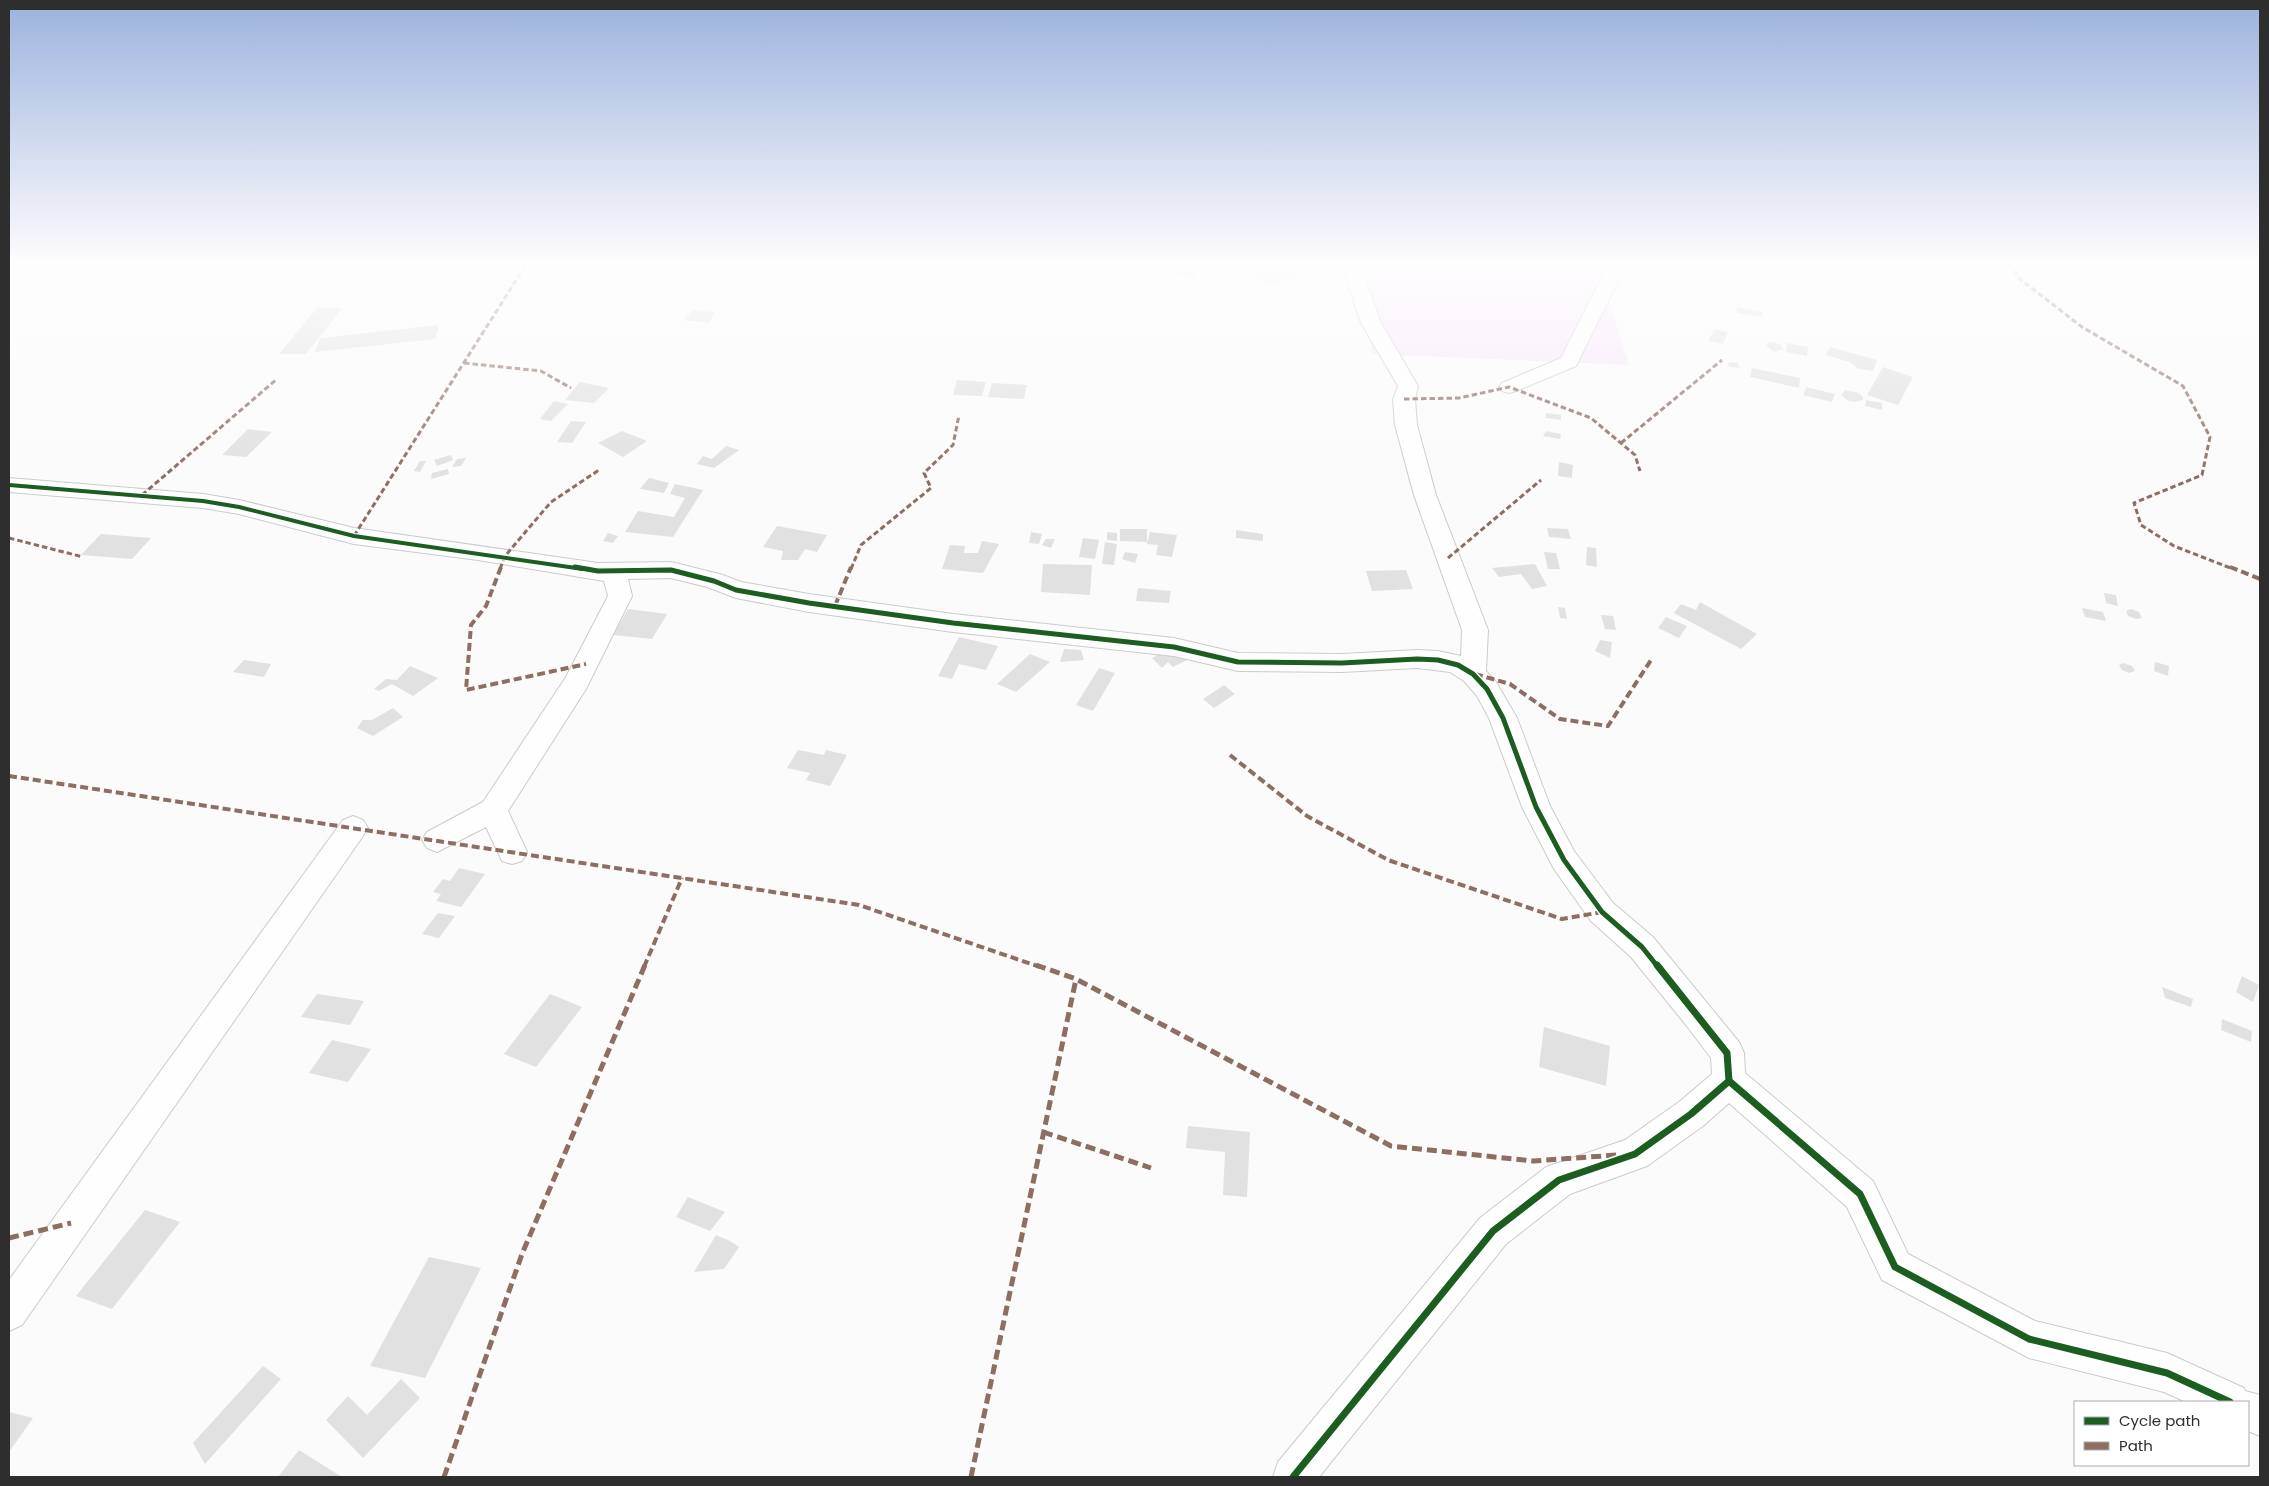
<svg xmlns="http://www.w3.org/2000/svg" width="2269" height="1486" font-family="Poppins,sans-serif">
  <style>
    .green { fill: #f8e7f9 }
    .building { fill: #e2e1e2 }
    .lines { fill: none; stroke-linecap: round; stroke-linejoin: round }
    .minor-casing { stroke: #cccbcc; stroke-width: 2 }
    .minor { fill: #fffeff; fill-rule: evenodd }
    .quiet-far2 { stroke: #8d6e63; stroke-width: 3; stroke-dasharray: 5.5 3; stroke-linecap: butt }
    .quiet-far1 { stroke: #8d6e63; stroke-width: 4; stroke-dasharray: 8 4; stroke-linecap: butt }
    .quiet { stroke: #8d6e63; stroke-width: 5; stroke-dasharray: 10 5; stroke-linecap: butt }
    .cycleway-far2-casing { stroke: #fff; stroke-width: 6 }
    .cycleway-far1-casing { stroke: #fff; stroke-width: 8 }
    .cycleway-casing { stroke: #fff; stroke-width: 10 }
    .cycleway-far2 { stroke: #1b5e20; stroke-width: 4 }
    .cycleway-far1 { stroke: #1b5e20; stroke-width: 5 }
    .cycleway { stroke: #1b5e20; stroke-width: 7 }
  </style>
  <rect width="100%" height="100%" fill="#fcfbfc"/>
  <polygon class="green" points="1364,263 1597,263 1629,365 1372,354"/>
  <g class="building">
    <polygon points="1253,263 1279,263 1300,269 1295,277 1284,279 1276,286 1253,277 1261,271 1251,264"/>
    <polygon points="1171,266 1197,270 1194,277 1167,273"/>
    <polygon points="1737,307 1762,312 1762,317 1737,313"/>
    <polygon points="317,308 342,308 306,354 279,354"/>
    <polygon points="692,310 715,312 709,323 684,320"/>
    <polygon points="439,325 435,339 315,352 320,338"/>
    <polygon points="1714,329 1728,332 1723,344 1709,341"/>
    <polygon points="1774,342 1781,345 1783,349 1774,352 1766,346 1768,343"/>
    <polygon points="1787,343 1808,347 1807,356 1786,352"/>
    <polygon points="1830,347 1877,360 1873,371 1859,369 1849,362 1826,355"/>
    <polygon points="1732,362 1738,363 1740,368 1729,367 1727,363"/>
    <polygon points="1883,367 1913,377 1898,405 1867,395"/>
    <polygon points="1752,368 1800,378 1799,388 1750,377"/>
    <polygon points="957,380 986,382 982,396 953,395"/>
    <polygon points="580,382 609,388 594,403 565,400"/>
    <polygon points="992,383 1027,385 1024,399 988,397"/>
    <polygon points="1806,387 1835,394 1832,402 1803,395"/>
    <polygon points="1845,390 1859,393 1863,397 1863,400 1854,402 1847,400 1841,395"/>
    <polygon points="1866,400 1882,403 1882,410 1865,406"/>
    <polygon points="554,401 568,404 551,421 540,419"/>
    <polygon points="1546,413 1561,415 1561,420 1546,418"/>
    <polygon points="571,421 586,422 572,443 557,442"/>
    <polygon points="248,429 272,432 246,457 222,455"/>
    <polygon points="622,431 647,441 623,457 598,443"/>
    <polygon points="1546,431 1561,434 1560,439 1543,436"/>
    <polygon points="726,446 739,450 714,468 697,464 703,456 712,459"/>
    <polygon points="451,455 453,460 437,466 434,460"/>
    <polygon points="466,458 461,466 452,467 457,459"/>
    <polygon points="420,461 426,461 420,472 414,471"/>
    <polygon points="1559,462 1573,465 1572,478 1558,476"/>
    <polygon points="448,469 449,474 431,479 432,473"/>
    <polygon points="649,478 669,483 664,493 640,489"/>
    <polygon points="675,484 703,490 673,537 625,532 638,511 674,517 685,498 670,494"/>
    <polygon points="777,526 827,535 817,552 805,549 798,560 781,560 783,551 763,547"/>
    <polygon points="1547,528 1568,529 1571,539 1549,537"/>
    <polygon points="1120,529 1147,529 1147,542 1120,541"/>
    <polygon points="1236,530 1263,534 1263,541 1236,538"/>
    <polygon points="1031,532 1042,534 1039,544 1029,543"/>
    <polygon points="1107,532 1117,533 1117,541 1107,540"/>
    <polygon points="1150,532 1177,535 1172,557 1156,555 1158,545 1147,544"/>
    <polygon points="608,533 618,536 613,543 603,541"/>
    <polygon points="101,534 151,538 132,559 81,555"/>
    <polygon points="1083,538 1099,540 1095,559 1079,557"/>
    <polygon points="1046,539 1055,539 1051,548 1042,545"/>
    <polygon points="982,541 999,544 983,573 942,569 950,545 965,546 964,553 978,553"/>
    <polygon points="1105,542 1117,544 1114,565 1102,564"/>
    <polygon points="1587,547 1596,548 1597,567 1586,565"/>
    <polygon points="1125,552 1138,554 1135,563 1122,559"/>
    <polygon points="1544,552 1556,553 1560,569 1548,569"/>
    <polygon points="1043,564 1092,565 1090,595 1041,592"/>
    <polygon points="1535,564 1547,586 1532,589 1521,574 1499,577 1492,568"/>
    <polygon points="1406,570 1413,589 1372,591 1366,571"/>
    <polygon points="1138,588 1171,591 1169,603 1136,601"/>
    <polygon points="2104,593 2116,595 2118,606 2106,603"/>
    <polygon points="1700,602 1757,634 1741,649 1674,613 1681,604 1696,610"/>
    <polygon points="1558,607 1565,608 1567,619 1560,618"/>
    <polygon points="2082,608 2103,612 2106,621 2085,617"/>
    <polygon points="628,609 667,614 652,639 613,635"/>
    <polygon points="2131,609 2139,612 2142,618 2136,619 2128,616 2126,611"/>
    <polygon points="1601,615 1613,616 1616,630 1605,629"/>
    <polygon points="1666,617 1687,626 1679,638 1658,628"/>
    <polygon points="959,637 998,646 986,670 959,664 952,679 938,676"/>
    <polygon points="1167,640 1187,660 1173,667 1168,662 1162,668 1152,658 1161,653"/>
    <polygon points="1600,640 1612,642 1610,658 1595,651"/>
    <polygon points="1064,649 1081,650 1084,660 1060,662"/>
    <polygon points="1030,654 1050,662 1016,692 997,684"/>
    <polygon points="244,660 271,664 264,677 233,672"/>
    <polygon points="2155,662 2169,666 2168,676 2154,671"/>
    <polygon points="2123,663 2132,666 2135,671 2129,673 2122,670 2119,665"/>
    <polygon points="410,666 438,678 413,696 392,684 379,691 374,689 386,679 397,680"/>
    <polygon points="1099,668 1115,673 1093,711 1076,705"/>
    <polygon points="1224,685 1235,694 1214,708 1203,699"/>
    <polygon points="393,708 403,717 373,736 357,728 363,720 372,720"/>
    <polygon points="798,750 824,755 826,750 847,755 830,786 806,780 810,773 787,768"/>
    <polygon points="459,868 485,874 461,907 436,901 441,894 433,892 443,879 450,881"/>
    <polygon points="438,913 455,916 439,938 422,934"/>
    <polygon points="2242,976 2259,985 2253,1002 2236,992"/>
    <polygon points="2162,987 2193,999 2191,1007 2165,998"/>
    <polygon points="317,994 364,1001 350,1025 301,1017"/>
    <polygon points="550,994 582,1007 536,1067 504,1054"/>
    <polygon points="2222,1019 2252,1031 2251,1042 2221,1030"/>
    <polygon points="1544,1027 1610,1046 1606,1086 1539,1067"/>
    <polygon points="332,1040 371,1049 348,1082 309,1073"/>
    <polygon points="1188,1126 1250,1132 1247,1197 1223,1195 1225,1152 1186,1148"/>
    <polygon points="688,1197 725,1212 710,1231 676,1217"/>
    <polygon points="145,1210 180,1222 112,1309 76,1296"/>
    <polygon points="716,1235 730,1241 739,1247 724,1269 694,1272"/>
    <polygon points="429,1257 481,1268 425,1378 370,1366"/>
    <polygon points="263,1366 281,1379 205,1464 193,1443"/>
    <polygon points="401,1379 420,1398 363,1458 326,1420 348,1396 367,1415"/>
    <polygon points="9,1412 33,1418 9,1452"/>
    <polygon points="299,1450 342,1477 278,1477"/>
  </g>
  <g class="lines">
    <defs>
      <g id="minor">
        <polygon points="1341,263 1359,263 1381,323 1418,386 1415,399 1417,425 1436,495 1488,630 1486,671 1496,682 1517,718 1550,806 1574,851 1613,903 1653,937 1739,1042 1744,1053 1745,1073 1873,1181 1908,1254 2035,1321 2167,1353 2244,1388 2245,1391 2260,1395 2260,1436 2248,1431 2248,1402 2186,1402 2164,1392 2029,1358 1882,1280 1847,1207 1729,1103 1703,1126 1647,1166 1570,1194 1506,1244 1319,1477 1273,1477 1278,1462 1480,1218 1546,1167 1625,1140 1679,1102 1712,1074 1711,1058 1686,1025 1631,957 1591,921 1554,869 1522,807 1489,718 1477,696 1464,681 1450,672 1417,668 1342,672 1238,671 1174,656 953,632 809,612 736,598 707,587 671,578 628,579 632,596 586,689 508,811 527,852 522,861 512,864 502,861 486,827 437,852 427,848 422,840 427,832 483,802 566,677 608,596 604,581 478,560 354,544 239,514 203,508 9,492 9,478 203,494 239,500 354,528 598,563 671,562 723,575 741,582 809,594 953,614 1174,638 1238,653 1342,654 1417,650 1438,651 1461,656 1462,630 1414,495 1395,425 1393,399 1398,386 1361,323"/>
        <polygon points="1609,263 1627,263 1576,366 1516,391 1509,393 1502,391 1499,387 1502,383 1561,358"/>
        <polygon points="353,816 363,820 368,828 363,836 22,1325 9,1331 9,1280 343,820"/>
      </g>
    </defs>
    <use href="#minor" class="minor-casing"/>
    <use href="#minor" class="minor"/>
    <g class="quiet-far2">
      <polyline points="2009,263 2020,279 2082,327 2183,386 2210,437 2202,475 2134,503 2141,525 2174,546 2233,569"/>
      <polyline points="464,363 541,371 571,388"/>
      <polyline points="1404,399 1459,398 1509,387 1591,418 1635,455 1640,471"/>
      <polyline points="1621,443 1722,360"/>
      <polyline points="142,495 277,379"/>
      <polyline points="354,536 527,263"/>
      <polyline points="9,538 83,557"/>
      <polyline points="1448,558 1541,480"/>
      <polyline points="500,569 505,556 551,502 599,470"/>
      <polyline points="851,569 861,545 931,488 924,473 953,445 959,415"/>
    </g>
    <g class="quiet-far1">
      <polyline points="501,567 486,606 471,625 466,690 586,664"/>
      <polyline points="2230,567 2260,579"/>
      <polyline points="835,606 851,567"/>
      <polyline points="1475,674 1510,684 1560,719 1608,726 1651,660"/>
      <polyline points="1230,755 1307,816 1388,860 1562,919 1602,912"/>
      <polyline points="9,776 859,905 1040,967"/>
      <polyline points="644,967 682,878"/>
    </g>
    <g class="quiet">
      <polyline points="1036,965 1076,979 1391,1146 1533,1161 1617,1155"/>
      <polyline points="1043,1132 1151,1168"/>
      <polyline points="9,1238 71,1223"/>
      <polyline points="444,1477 522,1254 645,965"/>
      <polyline points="971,1477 1076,979"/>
    </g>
    <defs>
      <polyline id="cycleway-far2" points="9,485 203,501 239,507 354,536 583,569"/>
      <polyline id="cycleway-far1" points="575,567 598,571 671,570 714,581 736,590 809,603 953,623 1174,647 1238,662 1342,663 1417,659 1438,660 1458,665 1473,674 1487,689 1503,718 1536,807 1564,860 1602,912 1642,947 1658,967"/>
      <g id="cycleway">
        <polyline points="1729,1081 1860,1194 1895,1267 2029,1339 2167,1373 2230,1402"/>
        <polyline points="1293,1477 1493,1231 1559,1180 1635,1154 1691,1114 1729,1081 1727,1053 1657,965"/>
      </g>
    </defs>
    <use href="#cycleway-far2" class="cycleway-far2-casing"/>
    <use href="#cycleway-far1" class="cycleway-far1-casing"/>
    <use href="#cycleway" class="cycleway-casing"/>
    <use href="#cycleway-far2" class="cycleway-far2"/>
    <use href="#cycleway-far1" class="cycleway-far1"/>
    <use href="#cycleway" class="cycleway"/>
  </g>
  <linearGradient id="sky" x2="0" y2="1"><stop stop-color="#9cb2dd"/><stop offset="0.56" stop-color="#fefdfe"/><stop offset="1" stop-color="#fefdfe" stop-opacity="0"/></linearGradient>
  <rect width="2269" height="471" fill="url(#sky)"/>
  <rect width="2269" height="1486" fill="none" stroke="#2f2e2f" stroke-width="20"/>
  <rect x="2074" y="1401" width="175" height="65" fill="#ffffff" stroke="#acabac"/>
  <rect x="2084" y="1417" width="25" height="8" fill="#1b5e20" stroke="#acabac"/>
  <text x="2119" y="1426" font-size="15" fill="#2f2e2f">Cycle path</text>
  <rect x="2084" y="1442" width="25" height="8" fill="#8d6e63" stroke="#acabac"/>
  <text x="2119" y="1451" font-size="15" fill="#2f2e2f">Path</text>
</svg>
